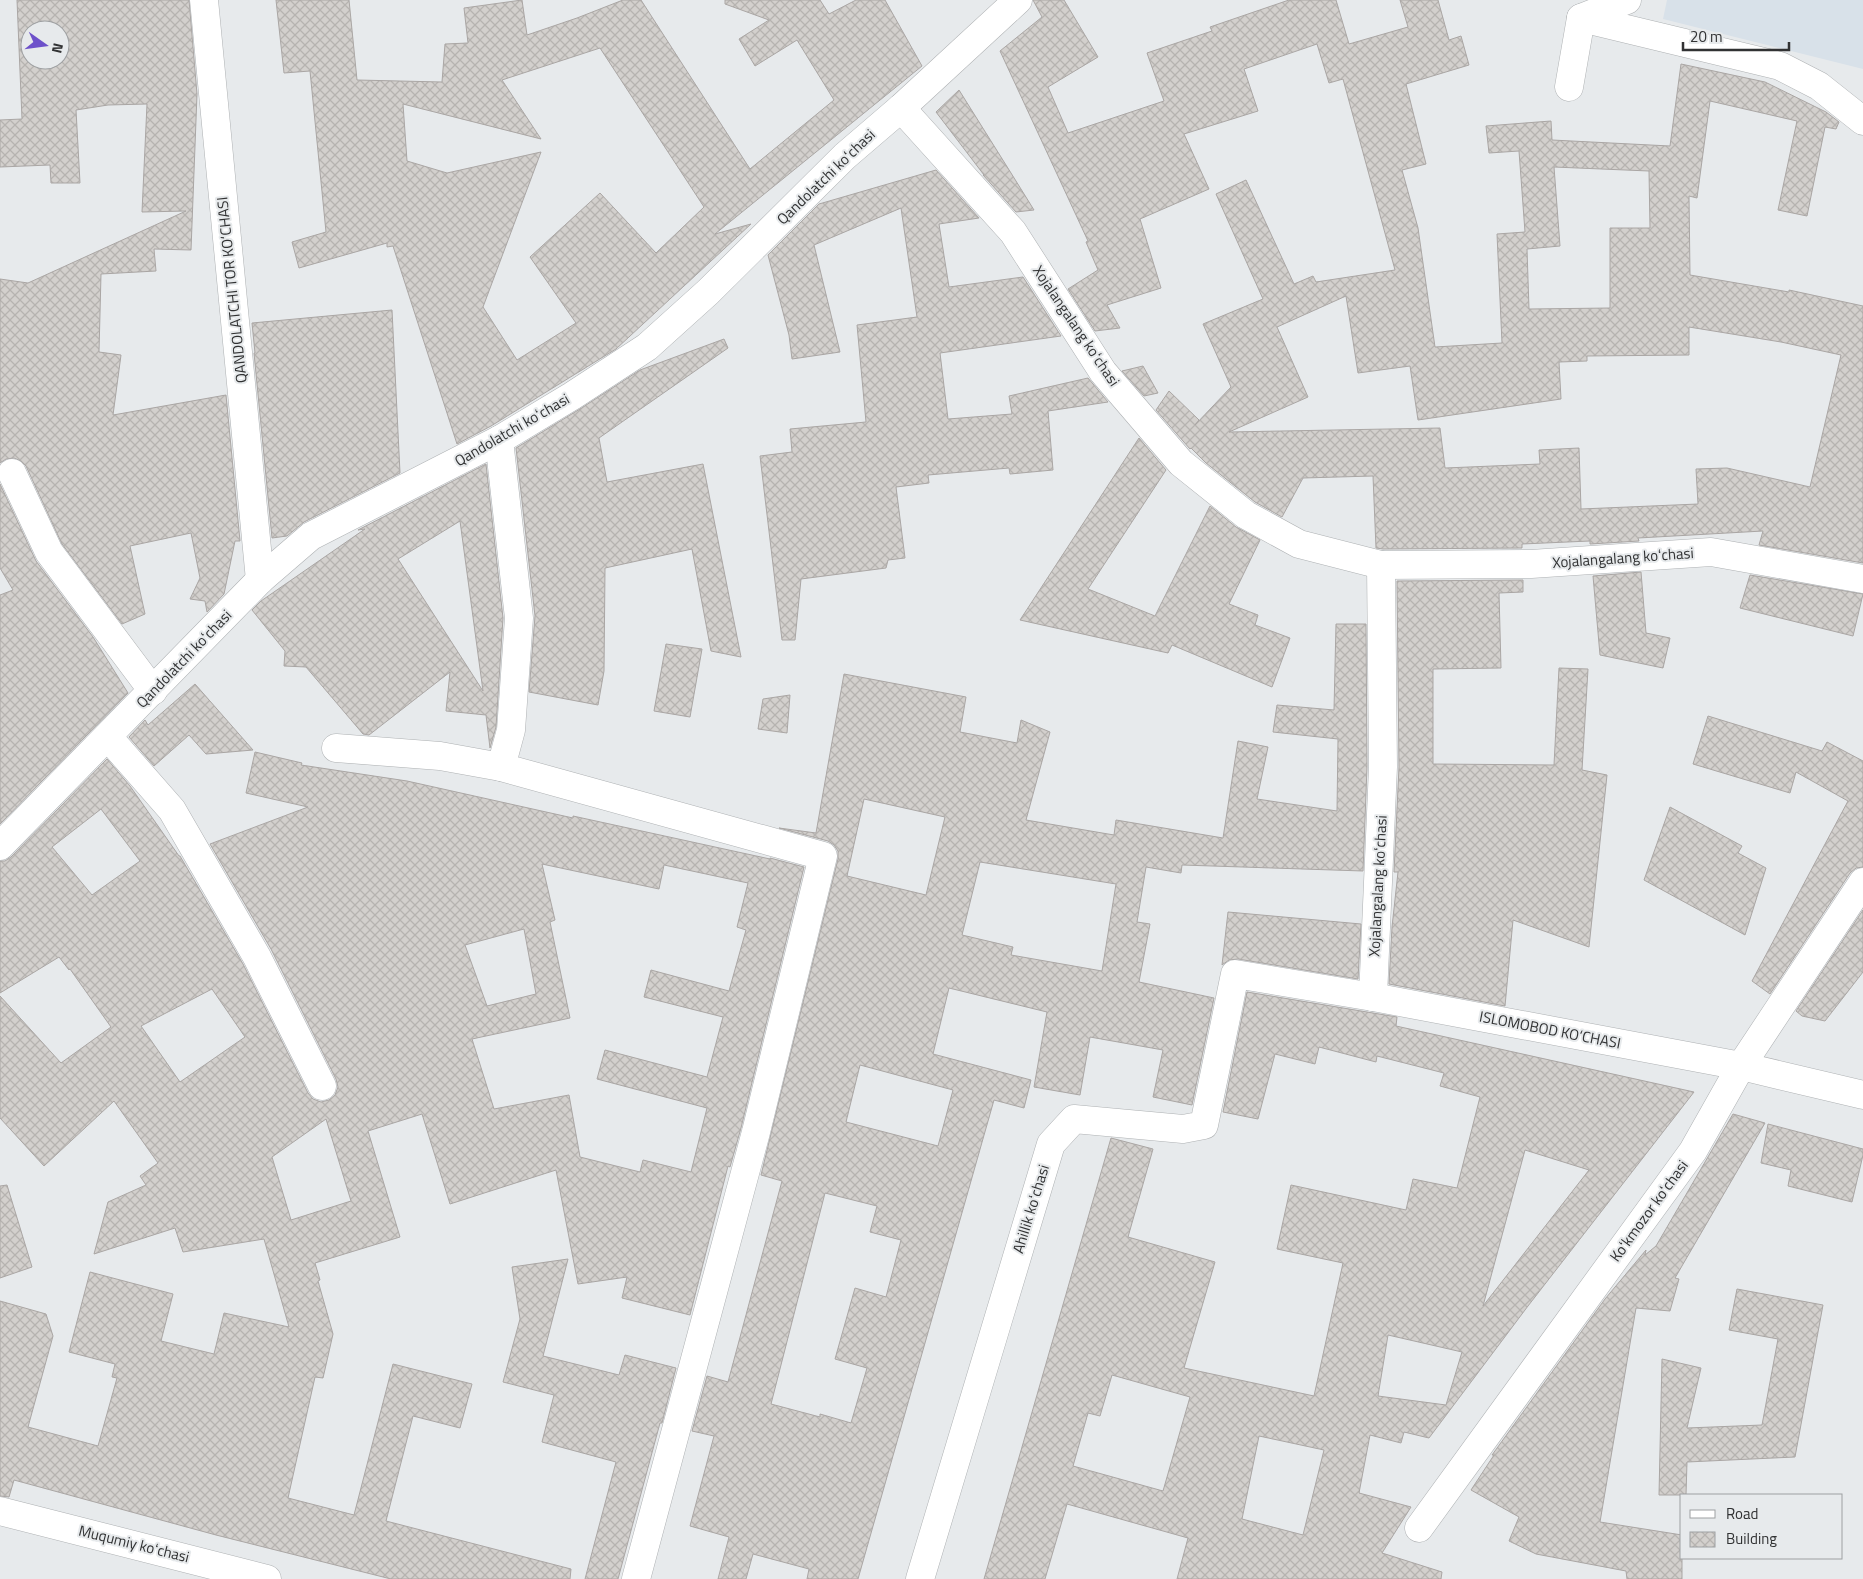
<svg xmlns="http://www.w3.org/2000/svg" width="1863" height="1579" font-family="'Titillium Web',sans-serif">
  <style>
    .built { fill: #d8e1e9 }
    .building { fill: url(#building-cross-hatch); stroke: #aaa6a4; fill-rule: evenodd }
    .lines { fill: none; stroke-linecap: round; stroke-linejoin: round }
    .minor-casing { stroke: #aeb1b3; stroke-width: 29 }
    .minor { stroke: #fff; stroke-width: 28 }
    .labels { text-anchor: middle; stroke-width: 4; stroke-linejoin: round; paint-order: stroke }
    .street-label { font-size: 15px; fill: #313233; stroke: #e7eaec }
  </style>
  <defs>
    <pattern id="building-cross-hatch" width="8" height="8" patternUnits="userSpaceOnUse" patternTransform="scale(1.25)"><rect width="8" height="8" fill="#d3d0cd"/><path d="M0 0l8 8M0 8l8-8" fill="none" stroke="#b6b3b0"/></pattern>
  </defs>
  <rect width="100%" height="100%" fill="#e7eaec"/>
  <polygon class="built" points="1667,0 1863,0 1863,69 1663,19"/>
  <g class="building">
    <path d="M 17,0 L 189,0 L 197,94 L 191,250 L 154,249 L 156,271 L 101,274 L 99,352 L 121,355 L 113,415 L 226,395 L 240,541 L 235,541 L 224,594 L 207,612 L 205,601 L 190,599 L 200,578 L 191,533 L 130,546 L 145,614 L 122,624 L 62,544 L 26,466 L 21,461 L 14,458 L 6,459 L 0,463 L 0,279 L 28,283 L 186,211 L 142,212 L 147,104 L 108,105 L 76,110 L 80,183 L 51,183 L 50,165 L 0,167 L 0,120 L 22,119 ZM 30,30 L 60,30 L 60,60 L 30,60 Z"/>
    <path d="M 276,0 L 349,0 L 357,80 L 442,82 L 445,44 L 468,43 L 464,8 L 522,0 L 527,35 L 577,18 L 623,0 L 641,0 L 750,169 L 834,100 L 797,40 L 755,66 L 739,39 L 769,20 L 725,4 L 725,0 L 820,0 L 829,14 L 856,0 L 885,0 L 922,66 L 715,234 L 751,224 L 616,349 L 491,426 L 457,444 L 393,246 L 387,247 L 387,243 L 299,268 L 292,242 L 326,232 L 310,71 L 284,73 ZM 600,48 L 704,207 L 656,253 L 600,193 L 530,257 L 576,323 L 517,360 L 483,307 L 541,152 L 447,173 L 407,161 L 403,104 L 541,139 L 502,80 Z"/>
    <path d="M 1033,0 L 1064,0 L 1098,57 L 1048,87 L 1068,133 L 1164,101 L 1147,53 L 1212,31 L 1210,27 L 1289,0 L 1336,0 L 1349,44 L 1408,27 L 1400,0 L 1438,0 L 1449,40 L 1461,36 L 1469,65 L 1406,84 L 1426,164 L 1402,170 L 1418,228 L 1435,347 L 1502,343 L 1497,234 L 1525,232 L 1519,151 L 1489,153 L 1486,126 L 1551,121 L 1552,140 L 1670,146 L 1681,64 L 1765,82 L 1826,112 L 1839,122 L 1836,129 L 1825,127 L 1807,216 L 1778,210 L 1797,121 L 1710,101 L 1697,198 L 1689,196 L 1690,275 L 1789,292 L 1789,290 L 1863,306 L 1863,563 L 1759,545 L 1763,531 L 1638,538 L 1639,541 L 1590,544 L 1590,541 L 1522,544 L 1522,548 L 1383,549 L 1376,548 L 1373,476 L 1303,478 L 1282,517 L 1255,502 L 1206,463 L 1191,448 L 1190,449 L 1156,410 L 1169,391 L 1199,420 L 1195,425 L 1231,387 L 1203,324 L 1263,299 L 1216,194 L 1246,180 L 1294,284 L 1313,276 L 1316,282 L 1395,270 L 1343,79 L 1329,83 L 1317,44 L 1244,69 L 1258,111 L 1184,134 L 1209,189 L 1140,219 L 1161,288 L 1107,305 L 1120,328 L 1095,331 L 1068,289 L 1098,270 L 1086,242 L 1088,241 L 1000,51 L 1042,17 ZM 1554,167 L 1649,171 L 1650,228 L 1610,228 L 1610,308 L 1529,309 L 1527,249 L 1560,246 ZM 1346,296 L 1358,373 L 1410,366 L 1418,420 L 1561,399 L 1559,362 L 1587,361 L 1587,356 L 1689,355 L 1689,327 L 1781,342 L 1841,355 L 1810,487 L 1727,468 L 1696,469 L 1698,504 L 1581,509 L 1579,448 L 1539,450 L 1540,464 L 1445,468 L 1440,428 L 1229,432 L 1308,397 L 1277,327 Z"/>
    <polygon points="959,90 1011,173 1034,210 1016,212 983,175 984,175 936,112"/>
    <polygon points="936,170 979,218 939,224 949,287 1023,277 1061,336 940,353 948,419 1012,414 1009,396 1088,378 1108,402 1048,411 1053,470 1010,474 1009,468 928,475 929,483 896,487 905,558 888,560 886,568 801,579 795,640 782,640 760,456 792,452 790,429 866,422 857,325 917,317 901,208 814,245 840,352 792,359 789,335 768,255 819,204"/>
    <polygon points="392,310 400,473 304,522 287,536 272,538 254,353 255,353 252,323"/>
    <polygon points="724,339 728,348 599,438 607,482 703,464 741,657 711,651 692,549 605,568 604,671 598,705 529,692 535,616 516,448 580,409 640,370"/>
    <polygon points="1143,366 1158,393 1144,396 1122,371"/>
    <polygon points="1139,438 1166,470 1088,589 1155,616 1210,506 1236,527 1260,540 1229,604 1258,615 1255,625 1290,638 1272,687 1172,645 1168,653 1020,620"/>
    <path d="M 486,464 L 503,618 L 496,727 L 490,748 L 486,715 L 446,711 L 450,672 L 369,735 L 363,734 L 306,667 L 284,666 L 285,651 L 252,610 L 261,601 L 365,529 L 358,530 ZM 460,521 L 483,691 L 398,559 Z"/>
    <polygon points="0,484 36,561 93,637 128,693 0,824 0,595 13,590 0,568"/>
    <polygon points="1641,572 1646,633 1670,638 1663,668 1600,655 1593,576"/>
    <polygon points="1750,575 1863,594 1853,636 1740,608"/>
    <polygon points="1523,580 1523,592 1499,593 1501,668 1433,669 1433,764 1554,765 1559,668 1588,669 1582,770 1607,775 1589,947 1513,920 1505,1006 1389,984 1392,927 1398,872 1394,872 1399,767 1397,581"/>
    <path d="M 1336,624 L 1366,624 L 1367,767 L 1363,871 L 1182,865 L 1181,873 L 1146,867 L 1137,922 L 1150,924 L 1139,982 L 1214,998 L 1192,1105 L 1153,1097 L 1163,1050 L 1090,1037 L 1080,1095 L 1034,1087 L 1047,1012 L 949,988 L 933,1054 L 1031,1080 L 1024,1108 L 994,1100 L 858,1579 L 807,1579 L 809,1569 L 753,1554 L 746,1579 L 718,1579 L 729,1537 L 690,1526 L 714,1436 L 692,1431 L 707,1376 L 728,1382 L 782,1181 L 761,1175 L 838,859 L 838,851 L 834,845 L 828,841 L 779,828 L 816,833 L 844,674 L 966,697 L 960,732 L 1017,743 L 1021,720 L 1050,732 L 1026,820 L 1114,835 L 1116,820 L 1223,838 L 1238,741 L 1268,747 L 1257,799 L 1337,811 L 1338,739 L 1273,732 L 1277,705 L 1334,710 ZM 864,799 L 945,817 L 926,895 L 847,876 ZM 980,862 L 1116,884 L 1102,971 L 1011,955 L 1013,947 L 962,935 ZM 860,1065 L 953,1090 L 938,1146 L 846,1122 ZM 825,1193 L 877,1206 L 870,1232 L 901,1240 L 886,1297 L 855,1288 L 835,1359 L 867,1368 L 851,1423 L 820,1414 L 820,1417 L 771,1404 Z"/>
    <polygon points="666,644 702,649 690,717 654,711"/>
    <polygon points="195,684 253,750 206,754 189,735 154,766 129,737 145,720 148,725"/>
    <polygon points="790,695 787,733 758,729 763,699"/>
    <polygon points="1708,716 1822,751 1827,742 1863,761 1863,867 1856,868 1850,873 1770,994 1752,981 1848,801 1796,772 1790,793 1693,764"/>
    <path d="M 255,752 L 302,763 L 301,765 L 407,781 L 573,818 L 573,816 L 770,859 L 770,858 L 804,867 L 741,1128 L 730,1167 L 728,1166 L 690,1315 L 622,1298 L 627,1277 L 578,1284 L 556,1170 L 450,1204 L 422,1114 L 368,1131 L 400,1237 L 315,1263 L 320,1280 L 318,1281 L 333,1334 L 323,1378 L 315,1377 L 288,1498 L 354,1515 L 393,1364 L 472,1384 L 460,1428 L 413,1416 L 386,1521 L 571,1569 L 570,1579 L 391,1579 L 216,1535 L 14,1480 L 9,1497 L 0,1496 L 0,1301 L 46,1314 L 53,1336 L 28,1427 L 98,1446 L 117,1378 L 112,1377 L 115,1364 L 69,1352 L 90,1272 L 173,1294 L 161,1341 L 214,1354 L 224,1313 L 289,1327 L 264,1239 L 183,1252 L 175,1228 L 94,1254 L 108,1202 L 146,1185 L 140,1176 L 158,1163 L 114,1101 L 44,1166 L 0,1118 L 0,996 L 61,1063 L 111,1027 L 70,969 L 69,970 L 59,957 L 0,993 L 0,861 L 5,861 L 11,857 L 107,759 L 130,786 L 179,856 L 180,856 L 243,964 L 308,1093 L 313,1099 L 321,1102 L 329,1100 L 335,1095 L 338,1087 L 336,1079 L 271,949 L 210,844 L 308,807 L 246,793 ZM 101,809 L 140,861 L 92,895 L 52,847 ZM 542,864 L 659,889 L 664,865 L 748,883 L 737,927 L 746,930 L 729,991 L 651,970 L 644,997 L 723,1017 L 707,1077 L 605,1050 L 597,1079 L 707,1108 L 691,1172 L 643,1160 L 640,1172 L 580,1157 L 569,1095 L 494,1109 L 472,1039 L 570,1018 L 550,922 L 555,920 ZM 524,929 L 536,994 L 487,1006 L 465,945 ZM 212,989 L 245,1037 L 180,1082 L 141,1026 ZM 326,1119 L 351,1201 L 291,1220 L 272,1157 Z"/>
    <polygon points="1670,807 1742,846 1738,853 1766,868 1745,935 1644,880"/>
    <polygon points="1863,910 1863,972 1825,1021 1802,1016 1796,1011"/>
    <polygon points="1228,912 1361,924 1358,979 1238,959 1229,960 1222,965"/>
    <path d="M 1247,992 L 1397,1017 L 1396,1026 L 1694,1092 L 1528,1306 L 1429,1438 L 1404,1432 L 1401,1443 L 1370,1435 L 1359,1493 L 1411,1507 L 1382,1553 L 1442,1572 L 1441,1579 L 1177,1579 L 1188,1538 L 1067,1504 L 1045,1579 L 984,1579 L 1111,1138 L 1153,1149 L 1128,1237 L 1215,1262 L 1184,1368 L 1314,1396 L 1343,1263 L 1277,1249 L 1291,1185 L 1406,1210 L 1413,1179 L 1457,1188 L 1480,1097 L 1440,1086 L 1444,1073 L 1377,1056 L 1376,1062 L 1319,1047 L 1315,1064 L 1275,1054 L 1258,1119 L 1223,1112 ZM 1525,1150 L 1589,1170 L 1483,1306 ZM 1388,1335 L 1462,1352 L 1446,1405 L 1378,1396 ZM 1112,1375 L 1190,1397 L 1163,1491 L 1073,1466 L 1088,1413 L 1100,1416 ZM 1259,1436 L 1324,1450 L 1303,1535 L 1242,1519 Z"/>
    <polygon points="1733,1114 1765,1123 1675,1278 1679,1279 1670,1311 1636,1308 1600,1522 1682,1535 1682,1579 1627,1579 1626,1571 1536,1554 1509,1541 1519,1517 1471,1490 1494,1455 1492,1455 1605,1299 1646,1250 1645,1255 1656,1246"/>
    <polygon points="1768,1124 1863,1149 1863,1155 1852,1202 1788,1186 1791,1170 1761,1163"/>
    <polygon points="7,1185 32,1267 0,1278 0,1186"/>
    <polygon points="568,1259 543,1356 619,1375 625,1355 676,1368 662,1423 660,1423 618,1579 585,1579 616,1462 542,1442 554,1395 503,1382 520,1319 512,1267"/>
    <polygon points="1737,1289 1823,1305 1795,1457 1687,1462 1686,1495 1659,1495 1662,1359 1701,1368 1687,1428 1762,1425 1778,1339 1729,1330"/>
  </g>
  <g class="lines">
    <defs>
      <g id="minor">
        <polyline points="204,0 260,580"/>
        <polyline points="1581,18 1780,66 1819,86 1863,121"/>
        <polyline points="1569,87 1581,18 1627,0"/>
        <polyline points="901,108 1013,232 1103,372 1181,463 1246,515 1299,544 1381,565 1531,564 1711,552 1863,579"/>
        <polyline points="499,440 519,618 511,730 501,767 823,856 756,1132 636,1579"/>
        <polyline points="12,473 49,552 153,691"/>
        <polyline points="108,737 172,810 257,957 322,1086"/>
        <polyline points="336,748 440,756 501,767"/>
        <polyline points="0,846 260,580 311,536 499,440 572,396 647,347 708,292 845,156 901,108 1018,0"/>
        <polyline points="1373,997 1383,767 1381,565"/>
        <polyline points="0,1511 267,1579"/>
        <polyline points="1419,1528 1693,1151 1741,1066 1863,882"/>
        <polyline points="920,1579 1051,1144 1074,1119 1183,1129 1204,1125 1235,974 1373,997 1741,1066 1863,1095"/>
      </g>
    </defs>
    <use href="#minor" class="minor-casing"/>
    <use href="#minor" class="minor"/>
  </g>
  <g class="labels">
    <g class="street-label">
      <text transform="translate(826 177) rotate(-44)" y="5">Qandolatchi koʻchasi</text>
      <text transform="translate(232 290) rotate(-96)" y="5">QANDOLATCHI TOR KO‘CHASI</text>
      <text transform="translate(1076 326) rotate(56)" y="5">Xojalangalang koʻchasi</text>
      <text transform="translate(512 430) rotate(-30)" y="5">Qandolatchi koʻchasi</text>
      <text transform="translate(1623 558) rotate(-4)" y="5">Xojalangalang koʻchasi</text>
      <text transform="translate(184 659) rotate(-46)" y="5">Qandolatchi koʻchasi</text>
      <text transform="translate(1378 886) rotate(-87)" y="5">Xojalangalang koʻchasi</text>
      <text transform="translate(1550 1030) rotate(11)" y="5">ISLOMOBOD KO‘CHASI</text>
      <text transform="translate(1031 1209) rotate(-73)" y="5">Ahillik koʻchasi</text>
      <text transform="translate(1649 1211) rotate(-54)" y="5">Koʻkmozor koʻchasi</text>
      <text transform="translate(134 1544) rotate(14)" y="5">Muqumiy koʻchasi</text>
    </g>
  </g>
  <rect x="1680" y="1494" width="162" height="65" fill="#e7eaec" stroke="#9ea0a2"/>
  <rect x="1690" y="1510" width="25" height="8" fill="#ffffff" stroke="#9ea0a2"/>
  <text x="1726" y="1519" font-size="15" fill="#313233">Road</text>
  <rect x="1690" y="1532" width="25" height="15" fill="url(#building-cross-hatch)" stroke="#9ea0a2"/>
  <text x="1726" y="1544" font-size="15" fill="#313233">Building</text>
  <g transform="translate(45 45) rotate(104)"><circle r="24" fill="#e7eaec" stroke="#9ea0a2"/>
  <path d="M0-4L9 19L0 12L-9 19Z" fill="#6d51ca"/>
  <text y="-8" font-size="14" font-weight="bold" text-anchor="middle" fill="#313233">N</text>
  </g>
  <path d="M1683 42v8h106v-8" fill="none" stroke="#313233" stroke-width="2.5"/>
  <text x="1690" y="42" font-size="15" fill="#313233" stroke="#e7eaec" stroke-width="4" paint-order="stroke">20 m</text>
</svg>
